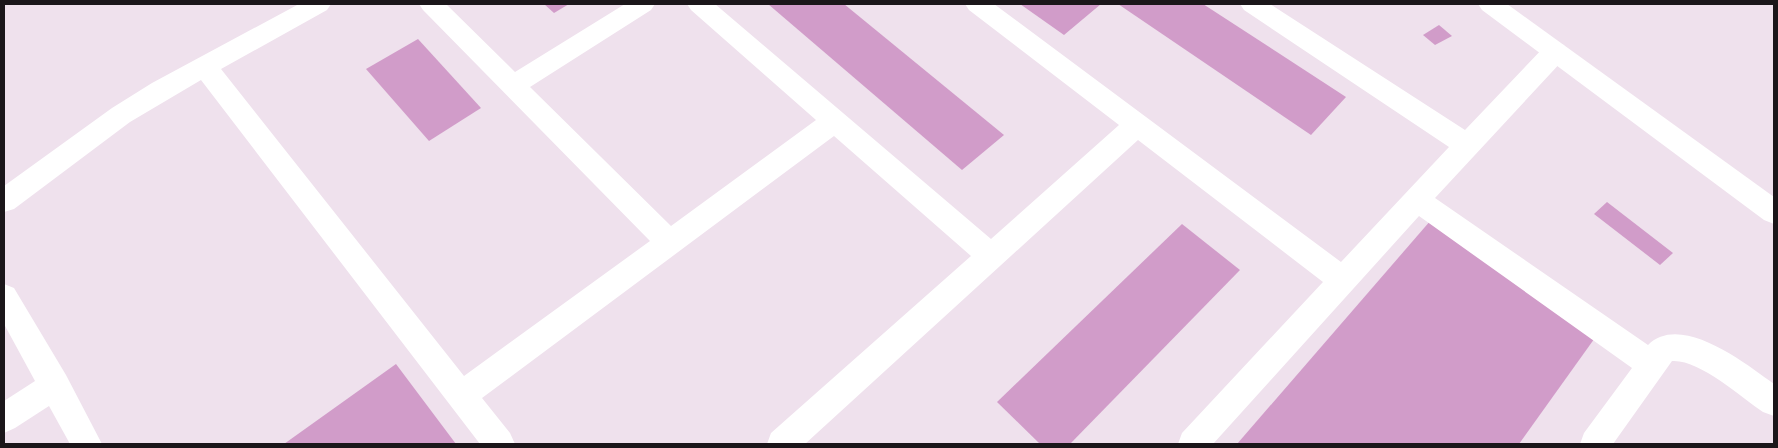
<svg xmlns="http://www.w3.org/2000/svg" width="1778" height="448" font-family="Mulish,sans-serif">
  <style>
    .building { fill: #d19cc9 }
    .lines { fill: none; stroke-linecap: round; stroke-linejoin: round }
    .minor { fill: #fff; fill-rule: evenodd }
    .major { fill: #fff; fill-rule: evenodd }
  </style>
  <rect width="100%" height="100%" fill="#efe1ed"/>
  <g class="building">
    <polygon points="544,4 569,4 554,13"/>
    <polygon points="768,4 844,4 1004,135 962,170"/>
    <polygon points="1020,4 1101,4 1064,35"/>
    <polygon points="1118,4 1203,4 1346,97 1311,135"/>
    <polygon points="1439,25 1452,36 1435,45 1423,35"/>
    <polygon points="418,39 481,108 429,141 366,69"/>
    <polygon points="1607,202 1673,253 1660,265 1594,214"/>
    <polygon points="1431,220 1597,335 1519,444 1237,444"/>
    <polygon points="1182,224 1240,270 1070,444 1040,444 997,402"/>
    <polygon points="396,364 456,444 284,444"/>
  </g>
  <g class="lines">
    <g class="minor">
      <path d="M 299,4 L 331,4 L 327,10 L 221,69 L 464,376 L 650,241 L 423,10 L 419,4 L 446,4 L 515,72 L 625,4 L 655,4 L 651,10 L 530,87 L 671,226 L 816,120 L 691,10 L 687,4 L 715,4 L 991,239 L 1119,125 L 969,10 L 965,4 L 994,4 L 1341,262 L 1449,147 L 1244,10 L 1240,4 L 1270,4 L 1465,130 L 1546,45 L 1555,42 L 1564,45 L 1567,52 L 1564,59 L 1435,198 L 1648,345 C 1681,312 1746,364 1774,384 L 1774,416 L 1763,412 C 1741,397 1699,359 1672,361 L 1613,444 L 1580,444 L 1584,433 L 1632,368 L 1419,216 L 1213,444 L 1178,444 L 1182,433 L 1323,282 L 1138,140 L 805,444 L 767,444 L 771,433 L 971,256 L 834,136 L 482,398 L 510,433 L 515,444 L 480,444 L 201,80 L 130,122 L 14,209 L 4,212 L 4,186 L 112,108 L 152,83 Z"/>
      <polygon points="4,284 14,288 66,375 102,444 70,444 49,406 15,428 4,433 4,401 35,381 4,324"/>
    </g>
    <polygon class="major" points="1478,4 1507,4 1774,197 1774,224 1764,220 1482,10"/>
  </g>
  <rect width="1778" height="448" fill="none" stroke="#1b161a" stroke-width="10"/>
</svg>
